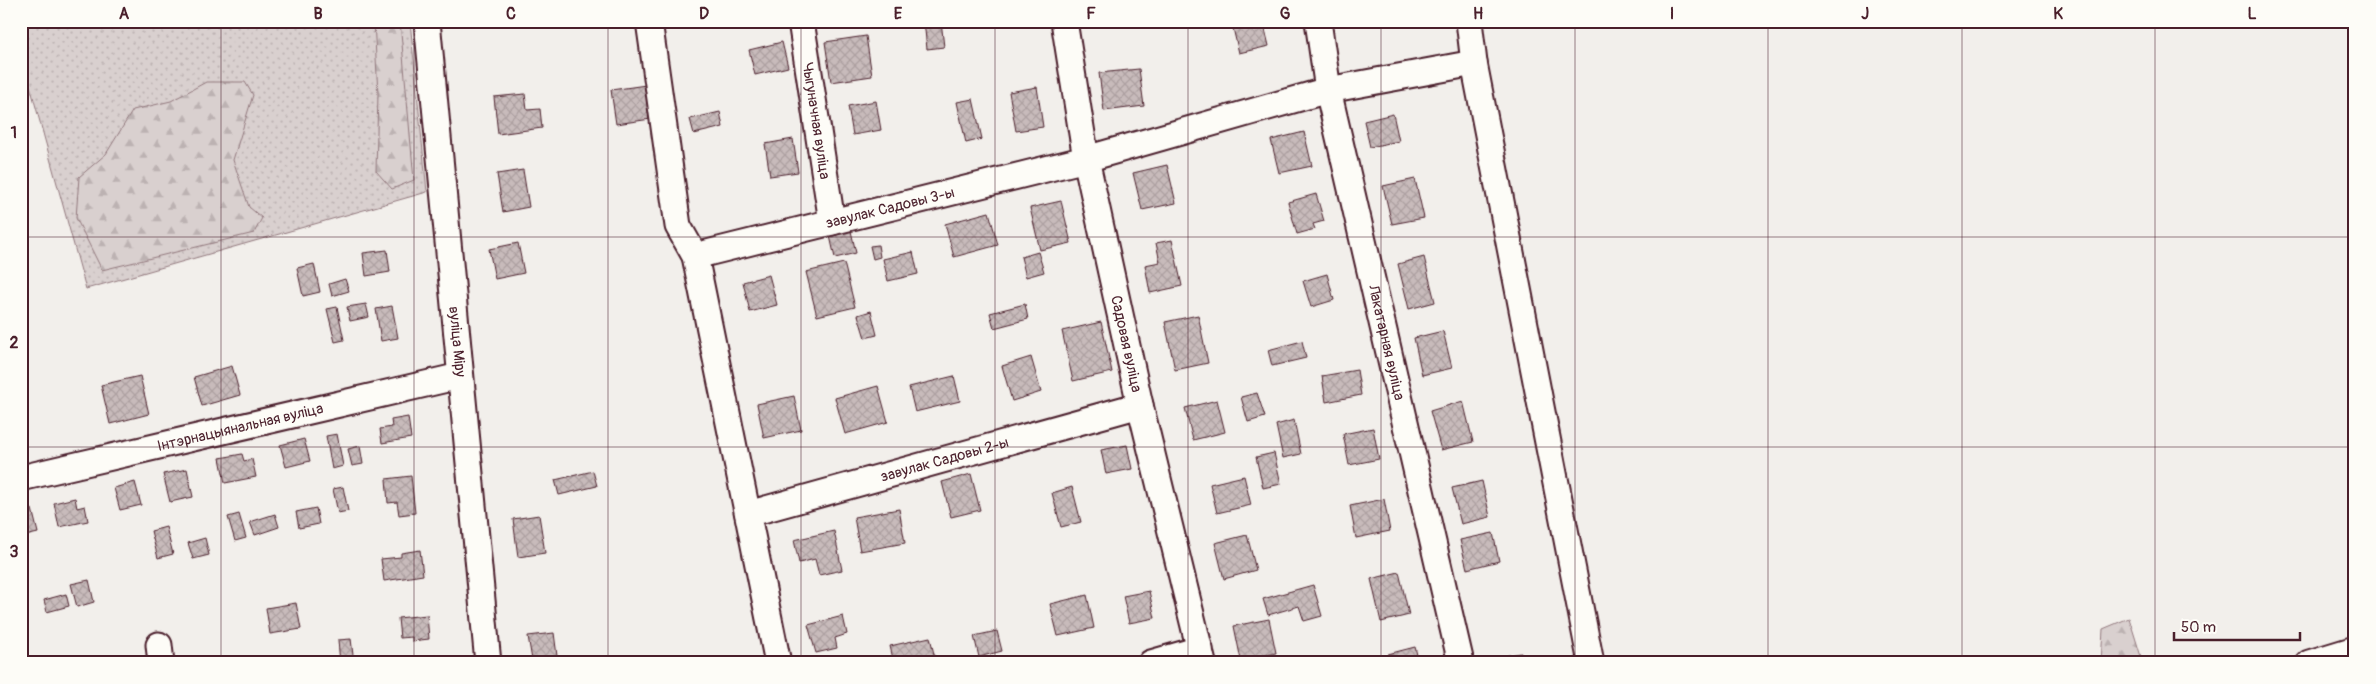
<svg xmlns="http://www.w3.org/2000/svg" width="2376" height="684" font-family="Pangolin,sans-serif">
  <style>
    .grass { fill: url(#grass-dots); stroke: #92787d }
    .forest { fill: url(#forest-firs); stroke: #92787d }
    .building { fill: url(#building-cross-hatch); stroke: #4a1f2b }
    .lines { fill: none; stroke-linecap: round; stroke-linejoin: round }
    .minor-casing { stroke: #4a1f2b; stroke-width: 29 }
    .minor { stroke: #fdfcf7; stroke-width: 25 }
    .grid { fill: none; stroke: #4a1f2b; stroke-width: 1; stroke-opacity: 0.55 }
    .labels { text-anchor: middle; stroke-width: 4.5; stroke-linejoin: round; paint-order: stroke }
    .street-label { font-size: 15px; fill: #4a1f2b; stroke: #fdfcf7 }
    .neatline { fill: none; stroke: #4a1f2b; stroke-width: 2 }
    .grid-label { font-size: 16px; text-anchor: middle; font-weight: bold; fill: #4a1f2b }
  </style>
  <defs>
    <pattern id="grass-dots" width="8" height="8" patternUnits="userSpaceOnUse" patternTransform="scale(1.25)"><rect width="8" height="8" fill="#d9d0cf"/><path d="M2 2h.1M6 6h.1" fill="none" stroke="#bcb2b2" stroke-width="1.8" stroke-linecap="round"/></pattern>
    <pattern id="forest-firs" width="22" height="20" patternUnits="userSpaceOnUse" patternTransform="scale(1.25)"><rect width="22" height="20" fill="#d9d0cf"/><path d="M5 1l3.5 6h-7zM16 11l3.5 6h-7z" fill="#bcb2b2"/></pattern>
    <pattern id="building-cross-hatch" width="8" height="8" patternUnits="userSpaceOnUse" patternTransform="scale(1.25)"><rect width="8" height="8" fill="#c8bbbb"/><path d="M0 0l8 8M0 8l8-8" fill="none" stroke="#ada0a1"/></pattern>
  </defs>
  <rect width="100%" height="100%" fill="#f2efeb"/>
  <filter id="ink" filterUnits="userSpaceOnUse"><feTurbulence type="fractalNoise" baseFrequency=".02" numOctaves="2"/><feDisplacementMap in="SourceGraphic" scale="10" xChannelSelector="R" yChannelSelector="G"/><feConvolveMatrix kernelMatrix="1 2 1 2 8 2 1 2 1" color-interpolation-filters="sRGB"/></filter>
  <g filter="url(#ink)">
    <polygon class="grass" points="21,21 410,21 427,192 86,289 21,53"/>
    <g class="forest">
      <polygon points="374,21 400,21 414,180 392,189 376,171 378,94"/>
      <polygon points="206,82 245,82 253,95 233,160 249,207 262,218 254,233 102,270 76,218 79,177 106,154 133,110 171,101"/>
      <polygon points="2129,618 2143,663 2101,663 2103,629"/>
    </g>
    <g class="building">
      <polygon points="924,21 941,21 944,47 927,49"/>
      <polygon points="1243,21 1263,21 1269,46 1239,53 1232,24"/>
      <polygon points="866,36 872,76 831,82 825,42"/>
      <polygon points="782,42 788,67 755,75 749,50"/>
      <polygon points="1139,69 1144,106 1104,111 1099,73"/>
      <polygon points="646,85 651,119 616,124 611,90"/>
      <polygon points="1037,87 1043,127 1016,131 1009,92"/>
      <polygon points="525,94 527,110 540,109 542,128 498,134 494,97"/>
      <polygon points="973,99 982,139 966,143 957,102"/>
      <polygon points="876,101 881,130 853,135 848,106"/>
      <polygon points="720,112 723,127 694,134 690,119"/>
      <polygon points="1393,114 1399,141 1370,147 1364,121"/>
      <polygon points="1304,132 1312,166 1279,173 1271,140"/>
      <polygon points="793,139 798,172 770,176 765,144"/>
      <polygon points="1167,165 1176,203 1142,210 1133,173"/>
      <polygon points="523,170 529,207 503,212 497,174"/>
      <polygon points="1415,179 1424,218 1392,224 1383,186"/>
      <polygon points="1316,194 1324,221 1313,224 1315,229 1297,234 1288,202"/>
      <polygon points="1061,201 1071,243 1040,250 1030,208"/>
      <polygon points="989,212 998,245 954,257 945,224"/>
      <polygon points="851,231 856,253 835,258 830,236"/>
      <polygon points="1172,240 1182,286 1150,293 1145,265 1160,262 1156,243"/>
      <polygon points="518,243 524,273 495,279 489,249"/>
      <polygon points="878,245 880,257 873,259 870,246"/>
      <polygon points="387,250 390,272 366,276 363,253"/>
      <polygon points="913,252 918,274 888,281 883,259"/>
      <polygon points="1038,252 1044,272 1026,277 1021,257"/>
      <polygon points="1424,257 1435,302 1409,309 1398,264"/>
      <polygon points="844,263 855,307 817,316 806,272"/>
      <polygon points="314,264 320,292 303,296 297,268"/>
      <polygon points="1327,274 1334,300 1311,307 1303,281"/>
      <polygon points="769,275 777,305 750,312 743,282"/>
      <polygon points="345,279 349,291 332,296 329,284"/>
      <polygon points="366,304 369,317 350,321 347,307"/>
      <polygon points="1025,304 1028,319 994,328 990,313"/>
      <polygon points="392,306 398,338 381,341 376,309"/>
      <polygon points="337,307 344,340 335,342 327,309"/>
      <polygon points="871,311 877,335 865,338 858,315"/>
      <polygon points="1198,315 1208,363 1175,370 1165,322"/>
      <polygon points="1101,322 1112,372 1073,381 1062,331"/>
      <polygon points="1443,331 1452,368 1422,375 1414,338"/>
      <polygon points="1302,341 1306,358 1272,366 1268,350"/>
      <polygon points="1031,357 1041,392 1012,401 1002,366"/>
      <polygon points="232,366 240,395 202,406 194,377"/>
      <polygon points="1357,370 1361,395 1326,402 1322,376"/>
      <polygon points="140,376 149,414 110,424 101,385"/>
      <polygon points="954,376 960,401 915,412 909,387"/>
      <polygon points="878,386 888,422 845,434 835,398"/>
      <polygon points="1257,393 1265,417 1248,422 1241,397"/>
      <polygon points="794,396 801,430 764,438 757,404"/>
      <polygon points="1217,400 1225,432 1193,440 1185,408"/>
      <polygon points="1463,401 1473,442 1441,450 1430,411"/>
      <polygon points="408,417 411,438 382,443 380,429 392,427 391,420"/>
      <polygon points="1294,420 1301,454 1283,458 1276,425"/>
      <polygon points="1373,428 1379,459 1349,465 1343,434"/>
      <polygon points="337,434 343,466 332,469 326,436"/>
      <polygon points="304,439 310,461 286,467 280,445"/>
      <polygon points="1127,445 1132,469 1106,474 1101,450"/>
      <polygon points="360,446 363,464 352,466 348,449"/>
      <polygon points="1274,453 1281,484 1263,488 1256,457"/>
      <polygon points="242,454 244,461 252,459 256,477 225,483 220,458"/>
      <polygon points="187,469 193,497 170,502 163,474"/>
      <polygon points="593,471 597,486 559,495 555,480"/>
      <polygon points="971,474 980,510 951,517 942,482"/>
      <polygon points="411,476 415,513 399,515 397,502 388,503 386,479"/>
      <polygon points="1244,476 1251,505 1217,513 1210,484"/>
      <polygon points="1482,481 1490,517 1461,524 1452,488"/>
      <polygon points="135,482 141,505 120,510 114,488"/>
      <polygon points="343,487 348,511 338,513 333,489"/>
      <polygon points="1072,487 1081,522 1061,527 1052,493"/>
      <polygon points="75,498 77,508 85,506 88,521 59,527 54,503"/>
      <polygon points="1384,499 1390,531 1356,538 1350,506"/>
      <polygon points="316,508 319,524 299,528 296,512"/>
      <polygon points="32,509 38,533 21,537 21,512"/>
      <polygon points="899,509 905,543 860,551 854,517"/>
      <polygon points="239,514 246,538 235,541 228,517"/>
      <polygon points="275,514 279,527 255,535 250,522"/>
      <polygon points="539,515 545,553 518,557 513,519"/>
      <polygon points="166,527 173,554 158,558 151,531"/>
      <polygon points="834,531 842,570 819,575 815,559 799,563 794,540"/>
      <polygon points="1493,533 1499,561 1467,569 1460,540"/>
      <polygon points="1247,535 1256,570 1224,579 1215,543"/>
      <polygon points="205,538 209,555 193,559 188,543"/>
      <polygon points="420,550 423,575 384,581 381,559 401,557 401,553"/>
      <polygon points="1399,572 1409,615 1381,622 1371,579"/>
      <polygon points="89,580 94,602 77,607 71,584"/>
      <polygon points="1313,585 1322,616 1304,621 1299,606 1268,615 1263,599"/>
      <polygon points="1149,591 1155,618 1129,623 1123,596"/>
      <polygon points="66,594 69,606 47,612 44,600"/>
      <polygon points="1087,595 1094,628 1058,636 1050,604"/>
      <polygon points="296,603 301,629 270,634 266,608"/>
      <polygon points="427,615 429,639 412,641 412,637 400,638 398,618"/>
      <polygon points="843,616 847,634 835,638 837,648 816,653 808,625"/>
      <polygon points="1269,619 1276,653 1241,660 1234,626"/>
      <polygon points="997,631 1002,651 979,657 974,636"/>
      <polygon points="554,633 557,656 532,660 528,636"/>
      <polygon points="930,637 936,663 894,663 890,646"/>
      <polygon points="351,639 354,663 340,663 338,640"/>
      <polygon points="1415,647 1419,663 1391,663 1388,654"/>
      <polygon points="1521,653 1523,663 1488,663 1487,659"/>
    </g>
    <g class="lines">
      <defs>
        <g id="minor">
          <path id="s1" d="M 427,21 L 488,663"/>
          <polyline points="649,21 678,226 695,256 778,663"/>
          <path id="s2" d="M 801,21 L 832,222"/>
          <path id="s3" d="M 1064,21 L 1086,159 L 1140,405 L 1203,663"/>
          <path id="s4" d="M 1318,21 L 1328,90 L 1461,663"/>
          <polyline points="1469,21 1474,63 1591,663"/>
          <path id="s5" d="M 695,256 L 1086,159 L 1328,90 L 1474,63"/>
          <path id="s6" d="M 21,478 L 460,376"/>
          <path id="s7" d="M 748,514 L 1140,405"/>
          <polyline points="159,645 161,663"/>
          <polyline points="1151,663 1200,649"/>
          <polyline points="2309,663 2355,649"/>
        </g>
      </defs>
      <use href="#minor" class="minor-casing"/>
      <use href="#minor" class="minor"/>
    </g>
  </g>
  <path class="grid" d="M 221,21 L 221,663M 414,21 L 414,663M 608,21 L 608,663M 801,21 L 801,663M 995,21 L 995,663M 1188,21 L 1188,663M 1381,21 L 1381,663M 1575,21 L 1575,663M 1768,21 L 1768,663M 1962,21 L 1962,663M 2155,21 L 2155,663M 21,237 L 2355,237M 21,447 L 2355,447"/>
  <g class="labels">
    <g class="street-label">
      <text dy="5" stroke="none"><textPath href="#s2" startOffset="101">Чыгуначная вуліца</textPath></text>
      <text dy="5" stroke="none"><textPath href="#s5" startOffset="201">завулак Садовы 3-ы</textPath></text>
      <text dy="5" stroke="none"><textPath href="#s1" startOffset="322">вуліца Міру</textPath></text>
      <text dy="5" stroke="none"><textPath href="#s4" startOffset="329">Лакатарная вуліца</textPath></text>
      <text dy="5" stroke="none"><textPath href="#s3" startOffset="329">Садовая вуліца</textPath></text>
      <text dy="5" stroke="none"><textPath href="#s6" startOffset="225">Інтэрнацыянальная вуліца</textPath></text>
      <text dy="5" stroke="none"><textPath href="#s7" startOffset="204">завулак Садовы 2-ы</textPath></text>
    </g>
  </g>
  <rect width="2376" height="684" fill="none" stroke="#fdfcf7" stroke-width="55"/>
  <path d="M2174 632v8h126v-8" fill="none" stroke="#4a1f2b" stroke-width="2.5"/>
  <text x="2181" y="632" font-size="15" fill="#4a1f2b" stroke="#fdfcf7" stroke-width="4" paint-order="stroke">50 m</text>
  <rect x="28" y="28" width="2320" height="628" class="neatline"/>
  <g class="grid-label">
    <text x="124" y="19">A</text>
    <text x="318" y="19">B</text>
    <text x="511" y="19">C</text>
    <text x="704" y="19">D</text>
    <text x="898" y="19">E</text>
    <text x="1091" y="19">F</text>
    <text x="1285" y="19">G</text>
    <text x="1478" y="19">H</text>
    <text x="1672" y="19">I</text>
    <text x="1865" y="19">J</text>
    <text x="2058" y="19">K</text>
    <text x="2252" y="19">L</text>
    <text x="14" y="138">1</text>
    <text x="14" y="348">2</text>
    <text x="14" y="557">3</text>
  </g>
</svg>
